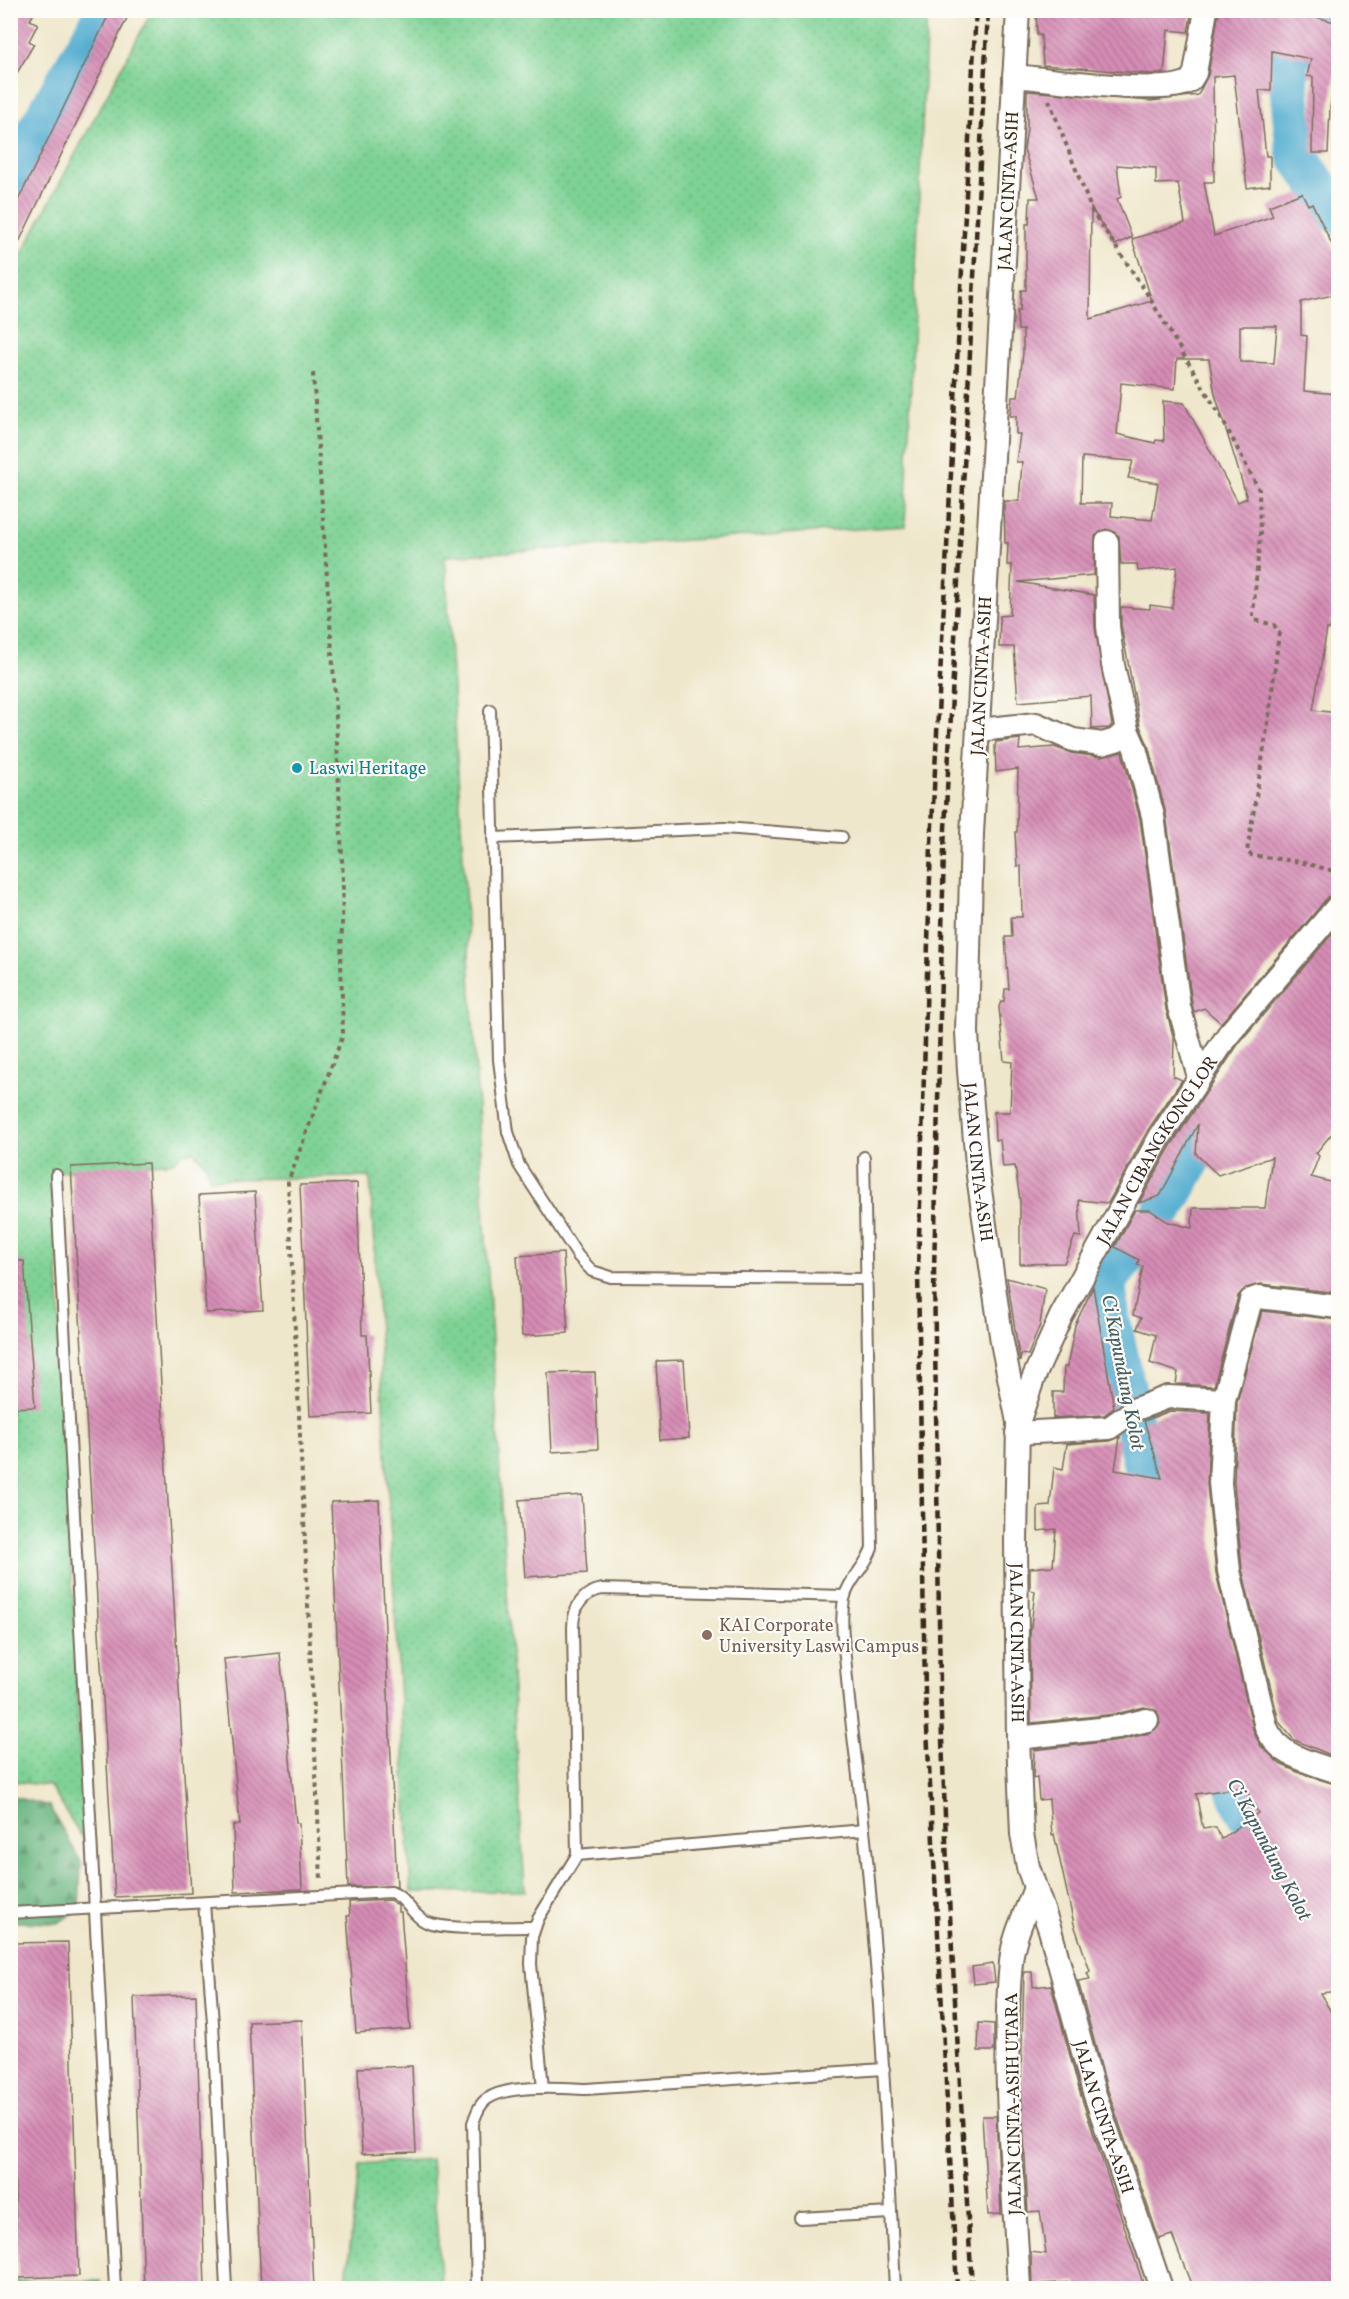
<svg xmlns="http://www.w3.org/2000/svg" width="1349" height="2299" font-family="Vollkorn,serif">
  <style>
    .grass { fill: url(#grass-dots); stroke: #5c7e59; stroke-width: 1.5 }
    .forest { fill: url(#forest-firs); stroke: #506f4e; stroke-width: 1.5 }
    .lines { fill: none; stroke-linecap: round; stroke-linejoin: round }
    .river { stroke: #53add0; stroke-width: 40 }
    .building { fill: url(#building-back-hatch); fill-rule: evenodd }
    .lane-casing { stroke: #7a6c5b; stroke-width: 14 }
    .street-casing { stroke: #7a6c5b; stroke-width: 26 }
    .path { stroke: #7a6c5b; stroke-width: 4; stroke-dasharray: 4.5 4.5; stroke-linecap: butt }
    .lane { stroke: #fff; stroke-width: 10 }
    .street { stroke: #fff; stroke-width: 22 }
    .rail { stroke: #3b2a1e; stroke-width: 4.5; stroke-dasharray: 9 4.5; stroke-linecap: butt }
    .culture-dot { fill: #0f9aa8; stroke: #fdfcf7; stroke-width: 2 }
    .education-dot { fill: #8d6e63; stroke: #fdfcf7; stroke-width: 2 }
    .labels { text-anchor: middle; stroke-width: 4.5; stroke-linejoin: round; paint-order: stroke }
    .street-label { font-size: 18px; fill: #3b2a1e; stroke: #fdfcf7 }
    .culture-label { font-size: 18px; fill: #0d838f; stroke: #fdfcf7; text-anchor: start }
    .education-label { font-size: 18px; fill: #785e54; stroke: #fdfcf7; text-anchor: start }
    .water-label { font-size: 20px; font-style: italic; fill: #455e65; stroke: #fdfcf7 }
  </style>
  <defs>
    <pattern id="grass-dots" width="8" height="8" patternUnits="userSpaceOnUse" patternTransform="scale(1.5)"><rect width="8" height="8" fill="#7ed294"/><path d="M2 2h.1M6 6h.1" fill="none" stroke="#6eb47f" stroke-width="1.8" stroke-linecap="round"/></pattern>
    <pattern id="forest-firs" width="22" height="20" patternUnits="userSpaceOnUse" patternTransform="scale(1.5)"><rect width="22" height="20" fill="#66b47e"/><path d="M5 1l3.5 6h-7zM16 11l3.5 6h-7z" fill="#559367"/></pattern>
    <pattern id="building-back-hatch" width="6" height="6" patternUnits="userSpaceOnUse" patternTransform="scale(1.5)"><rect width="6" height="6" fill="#d68db6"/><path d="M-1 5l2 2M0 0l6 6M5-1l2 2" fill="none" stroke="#af7393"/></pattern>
  </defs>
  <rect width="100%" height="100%" fill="#fdfcf7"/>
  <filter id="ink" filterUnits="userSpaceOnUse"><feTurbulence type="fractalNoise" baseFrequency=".0167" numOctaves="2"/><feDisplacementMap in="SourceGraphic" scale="12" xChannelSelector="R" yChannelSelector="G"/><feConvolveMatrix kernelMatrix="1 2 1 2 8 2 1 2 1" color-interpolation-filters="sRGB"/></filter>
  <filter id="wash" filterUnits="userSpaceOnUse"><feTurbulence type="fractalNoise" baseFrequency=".008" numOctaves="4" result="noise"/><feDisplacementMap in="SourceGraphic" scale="24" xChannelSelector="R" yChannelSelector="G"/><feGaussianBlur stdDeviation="1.35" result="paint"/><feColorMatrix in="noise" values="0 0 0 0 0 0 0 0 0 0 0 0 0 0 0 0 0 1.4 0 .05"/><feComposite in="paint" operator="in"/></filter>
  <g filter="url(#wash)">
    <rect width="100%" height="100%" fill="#efe7cb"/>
    <g class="grass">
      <polygon points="152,11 927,11 905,526 445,556 525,1891 411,1892 370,1177 210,1179 206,1164 194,1152 182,1153 174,1162 58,1172 55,1201 81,1782 87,1845 50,1786 11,1781 11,274"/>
      <polygon points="431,2159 442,2288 345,2288 360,2164"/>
    </g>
    <g class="forest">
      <polygon points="10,1796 49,1806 81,1862 79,1909 58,1923 11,1922"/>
      <polygon points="10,2249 11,2281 100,2281 100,2288 11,2288"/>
    </g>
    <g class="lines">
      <g class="river">
        <polyline points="1319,10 1287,63 1296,154 1338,214"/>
        <polyline points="10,176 107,10"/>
        <polyline points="1174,1525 1172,1516 1142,1460 1110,1317 1106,1282 1159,1218 1217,1114 1227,1105"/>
        <polyline points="1215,1738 1243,1806 1277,1866"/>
      </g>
    </g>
    <g id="blocks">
      <g class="building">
        <polygon points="10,10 36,10 30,20 38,24 29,41 34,44 10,85"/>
        <polygon points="111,10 127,18 10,261 10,217"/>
        <polygon points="1036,10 1192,10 1188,32 1168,30 1164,73 1151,74 1043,65 1041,35 1037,35"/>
        <path d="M 1219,10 L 1292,10 L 1338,23 L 1338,57 L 1330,108 L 1328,153 L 1312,153 L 1313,77 L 1307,76 L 1311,59 L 1272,51 L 1271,91 L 1259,90 L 1266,156 L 1270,156 L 1270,185 L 1247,188 L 1234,75 L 1213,77 L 1214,182 L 1204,182 L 1214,236 L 1273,216 L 1269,206 L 1302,193 L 1308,205 L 1312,203 L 1338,257 L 1338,294 L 1301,302 L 1301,335 L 1307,336 L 1304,391 L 1338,394 L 1338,620 L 1332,619 L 1330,629 L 1327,629 L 1313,710 L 1338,713 L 1338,893 L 1328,897 L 1221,1023 L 1204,1008 L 1194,1012 L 1192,1004 L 1166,814 L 1148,745 L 1140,726 L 1121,625 L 1121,607 L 1150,609 L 1150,605 L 1172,608 L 1177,567 L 1138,571 L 1137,564 L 1121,564 L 1119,536 L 1106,529 L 1095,536 L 1094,575 L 1018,582 L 1094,595 L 1095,628 L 1112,725 L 1109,728 L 1092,729 L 1091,696 L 1018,702 L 1014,647 L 999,647 L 1000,616 L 1010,615 L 1012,565 L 1007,565 L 1008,543 L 1005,543 L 1004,501 L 1019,501 L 1022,462 L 1016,462 L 1020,434 L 1016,434 L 1016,416 L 1010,416 L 1012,397 L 1018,397 L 1023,353 L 1023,330 L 1018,330 L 1017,311 L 1020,311 L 1021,290 L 1026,290 L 1026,224 L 1029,224 L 1030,198 L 1039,198 L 1024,149 L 1027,129 L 1027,91 L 1151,101 L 1198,95 L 1208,75 ZM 1117,165 L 1156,168 L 1156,184 L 1178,183 L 1185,223 L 1132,239 L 1152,301 L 1090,319 L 1091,208 L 1115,245 L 1132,237 L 1117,199 L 1121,197 ZM 1240,326 L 1277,326 L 1274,363 L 1240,362 ZM 1177,359 L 1209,359 L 1215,394 L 1247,498 L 1238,502 L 1184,403 L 1163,401 L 1164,441 L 1156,440 L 1155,443 L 1117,434 L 1121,383 L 1175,389 ZM 1082,457 L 1133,461 L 1128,478 L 1158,483 L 1152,520 L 1111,516 L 1112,503 L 1081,503 Z"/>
        <polygon points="1020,739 1019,750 1054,747 1071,753 1101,757 1122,752 1140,819 1166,1009 1174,1040 1173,1076 1182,1080 1148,1130 1108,1203 1079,1200 1081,1237 1075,1236 1064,1263 1020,1264 1020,1200 1015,1166 1003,1167 1000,1140 995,1140 994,1112 1010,1112 1012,1062 1004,1061 999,1007 1001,1001 1004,1001 1005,989 1009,989 1005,937 1012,937 1011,917 1022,917 1021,866 1017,866 1015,832 1017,832 1018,769 996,772 995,746 996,742"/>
        <polygon points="1337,928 1338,1126 1316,1153 1319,1156 1311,1177 1338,1184 1338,1293 1261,1284 1246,1288 1238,1296 1214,1386 1176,1384 1178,1372 1150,1363 1156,1335 1137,1329 1141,1318 1133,1315 1143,1266 1137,1265 1139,1260 1115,1247 1135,1210 1150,1210 1168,1222 1192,1228 1193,1208 1265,1208 1272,1157 1218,1175 1196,1154 1198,1124 1160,1196 1139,1203 1172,1144 1239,1043"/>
        <polygon points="148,1163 191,1893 115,1897 71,1167"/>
        <polygon points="357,1183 362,1335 367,1335 371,1413 310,1416 300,1185"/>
        <polygon points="255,1192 263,1310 206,1313 199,1195"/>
        <polygon points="563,1253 568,1333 522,1336 517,1256"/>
        <polygon points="10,1261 24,1261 35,1407 10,1408"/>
        <polygon points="1007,1278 1045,1289 1040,1325 1028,1355 1021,1354 1020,1362"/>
        <polygon points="1093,1287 1114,1408 1104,1415 1053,1418 1053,1392 1063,1392 1064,1367 1067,1367 1075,1325"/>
        <polygon points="1262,1311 1338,1320 1338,1758 1294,1740 1279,1722 1242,1569 1234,1483 1237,1402"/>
        <polygon points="684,1360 689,1438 660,1440 656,1361"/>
        <polygon points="595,1372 598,1449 552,1452 548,1373"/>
        <path d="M 1170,1411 L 1210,1413 L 1207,1484 L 1216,1573 L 1254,1733 L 1261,1746 L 1280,1764 L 1302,1774 L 1338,1785 L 1338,1991 L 1320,1993 L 1338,2024 L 1338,2289 L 1193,2289 L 1172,2235 L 1159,2239 L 1106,2085 L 1078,1981 L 1090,1979 L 1087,1973 L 1090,1971 L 1074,1924 L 1054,1834 L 1052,1835 L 1049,1799 L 1039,1800 L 1037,1777 L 1033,1778 L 1034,1750 L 1121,1740 L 1150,1733 L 1160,1724 L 1157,1711 L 1144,1707 L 1116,1714 L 1031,1723 L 1030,1635 L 1035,1591 L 1030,1590 L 1030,1568 L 1053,1566 L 1056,1529 L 1038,1531 L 1038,1507 L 1050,1506 L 1054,1467 L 1063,1469 L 1067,1444 L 1110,1441 L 1120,1437 L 1115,1470 L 1162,1478 L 1144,1421 ZM 1245,1787 L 1258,1813 L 1221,1839 L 1216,1827 L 1203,1829 L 1196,1794 Z"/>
        <polygon points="582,1495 587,1573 525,1577 519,1500"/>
        <polygon points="379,1500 397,1887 348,1887 331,1502"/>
        <polygon points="280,1653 296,1823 299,1823 302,1889 235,1892 233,1825 240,1825 224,1659"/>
        <polygon points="390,1900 398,1906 398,1912 401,1912 410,2029 356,2033 347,1916 350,1916 349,1902"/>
        <polygon points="68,1942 79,2276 18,2278 10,2060 10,1943"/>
        <polygon points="993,1964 995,1982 974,1984 972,1967"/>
        <polygon points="1024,1972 1032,1972 1033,1987 1051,1985 1080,2093 1145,2289 1077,2289 1076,2282 1042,2284 1042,2289 1032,2289 1031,2252 1046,2254 1040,2211 1028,2212 1021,2083"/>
        <polygon points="196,1995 205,2289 144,2289 134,1997"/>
        <polygon points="302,2020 314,2289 261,2289 249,2022"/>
        <polygon points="979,2023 994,2024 994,2051 978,2051"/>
        <polygon points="412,2066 416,2152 362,2154 358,2068"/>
        <polygon points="982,2116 996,2116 1001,2214 988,2215"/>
      </g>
    </g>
  </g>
  <g filter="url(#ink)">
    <use href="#blocks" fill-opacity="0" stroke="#7a6c5b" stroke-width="1.5"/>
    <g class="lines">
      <defs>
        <g id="lane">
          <polyline points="490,710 499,1060 508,1132 519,1165 578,1256 592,1271 611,1277 867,1279"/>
          <polyline points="493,838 724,828 842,837"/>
          <path d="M 864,1157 L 872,1548 C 866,1567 848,1580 844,1599 C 840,1621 844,1645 846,1667 C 850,1722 859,1776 864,1830 C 880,1982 887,2136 895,2288"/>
          <polyline points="56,1175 115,2288"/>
          <polyline points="577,1855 864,1830"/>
          <polyline points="204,1903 213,2023 226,2288"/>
          <path d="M 10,1913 L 391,1892 C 406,1897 411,1915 426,1922 C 449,1932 508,1926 535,1927"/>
          <path d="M 543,2088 L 531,1964 L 532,1937 L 538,1919 L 577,1855 L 573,1628 C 573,1608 582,1593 602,1589 L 845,1596"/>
          <polyline points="800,2218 891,2213"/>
          <path d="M 477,2288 L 473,2123 C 476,2115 479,2104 487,2099 C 508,2084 561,2088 586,2089 L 884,2069"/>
        </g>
        <g id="street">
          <path id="s1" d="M 1018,10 L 972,834 L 967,1032 L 969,1071 L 978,1176 L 1002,1342 L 1018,1422 L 1016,1542 L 1018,1738 L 1022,1834 L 1028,1867 L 1050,1930 L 1093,2089 L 1161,2288"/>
          <path d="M 1014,76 C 1051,79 1156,95 1186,83 C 1191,81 1192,78 1195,73 L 1206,10"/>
          <polyline points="1107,542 1108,626 1113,665 1127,730 1135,748 1153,816 1179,1007 1199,1077"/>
          <polyline points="979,730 1036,724 1073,740 1102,744 1116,740 1127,730"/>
          <path d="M 1338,1307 L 1259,1297 L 1251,1300 L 1224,1400 L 1220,1483 L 1229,1571 L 1266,1727 C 1278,1757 1311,1762 1338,1772"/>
          <path id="s2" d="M 1019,1420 L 1033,1379 L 1061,1316 L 1160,1137 L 1228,1035 L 1338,906"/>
          <polyline points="1017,1433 1109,1428 1136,1409 1168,1397 1224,1400"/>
          <polyline points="1018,1738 1118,1727 1147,1720"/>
          <path d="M 1019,2288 C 1014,2184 1001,2065 1011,1962 C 1013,1937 1026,1912 1035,1888"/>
        </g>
      </defs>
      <use href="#lane" class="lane-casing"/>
      <use href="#street" class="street-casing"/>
      <g class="path">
        <polyline points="1049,100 1092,211 1146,292 1221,417 1259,490 1260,535 1253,615 1255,620 1274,625 1279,633 1269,717 1247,852 1251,855 1300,862 1338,872"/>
        <polyline points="313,373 335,695 343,882 341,963 343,1035 288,1182 321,1879"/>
      </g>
      <use href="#lane" class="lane"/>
      <use href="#street" class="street"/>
      <g class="rail">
        <polyline points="957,2288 925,1692 918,1270 931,844 976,10"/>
        <polyline points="972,2288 947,1865 940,1688 934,1271 944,848 988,10"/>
      </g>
    </g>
  </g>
  <circle class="culture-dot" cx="297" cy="768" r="6"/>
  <circle class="education-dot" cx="707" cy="1635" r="6"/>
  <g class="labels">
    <g class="street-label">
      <text transform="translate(1008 191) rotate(-87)" y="6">JALAN CINTA-ASIH</text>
      <text transform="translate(981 676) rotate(-87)" y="6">JALAN CINTA-ASIH</text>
      <text dy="6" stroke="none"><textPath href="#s2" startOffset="304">JALAN CIBANGKONG LOR</textPath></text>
      <text dy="6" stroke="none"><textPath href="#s1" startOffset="1154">JALAN CINTA-ASIH</textPath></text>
      <text dy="6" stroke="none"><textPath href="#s1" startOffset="1638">JALAN CINTA-ASIH</textPath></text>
      <text transform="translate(1013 2104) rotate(-91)" y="6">JALAN CINTA-ASIH UTARA</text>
      <text dy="6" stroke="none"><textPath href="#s1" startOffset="2124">JALAN CINTA-ASIH</textPath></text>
    </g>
    <g class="culture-label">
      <text x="309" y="774">Laswi Heritage</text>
    </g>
    <g class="education-label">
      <text x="719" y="1631">KAI Corporate<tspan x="719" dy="21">University Laswi Campus</tspan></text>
    </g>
    <g class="water-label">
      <text transform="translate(1124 1372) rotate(79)" y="7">Ci Kapundung Kolot</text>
      <text transform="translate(1270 1849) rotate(62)" y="7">Ci Kapundung Kolot</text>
    </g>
  </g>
  <rect width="1349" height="2299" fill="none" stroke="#fdfcf7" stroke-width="36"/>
</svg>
